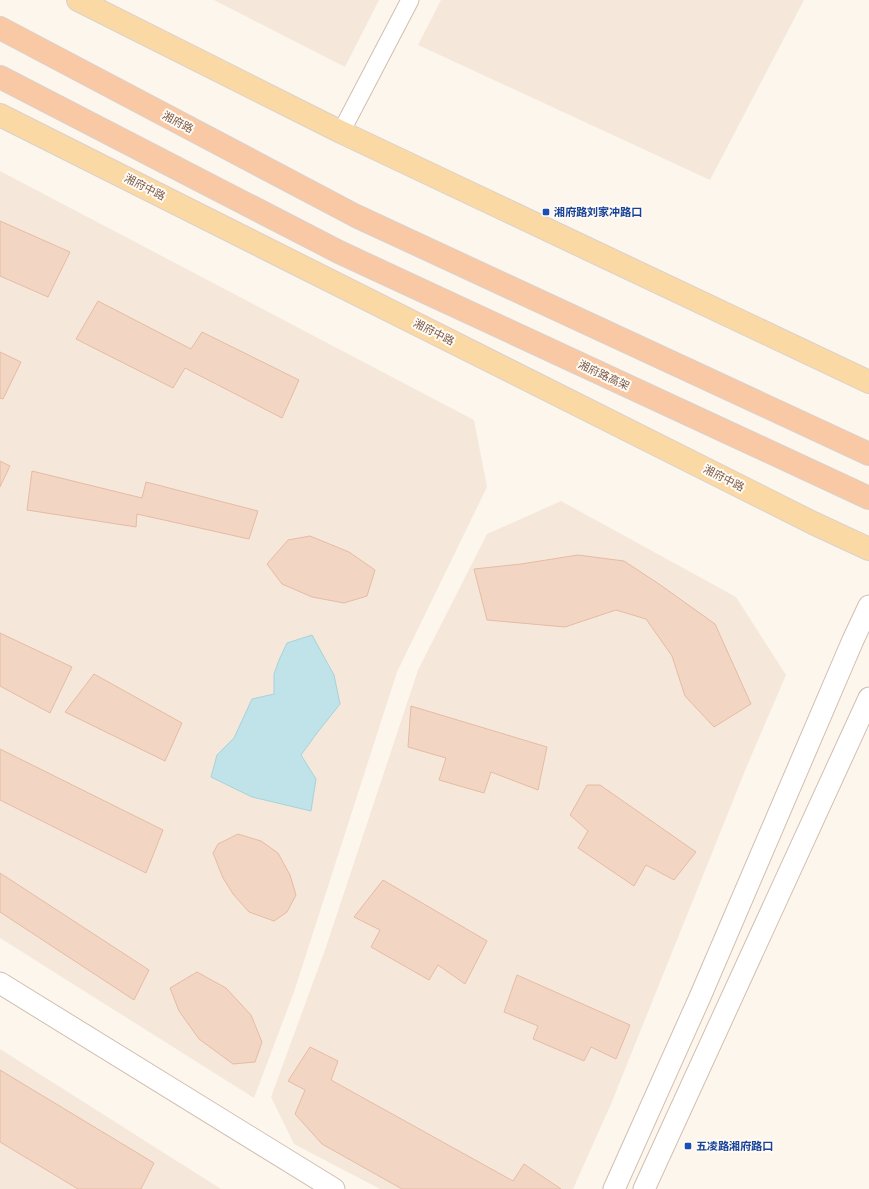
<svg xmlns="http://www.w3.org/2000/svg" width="869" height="1189" font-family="Manrope,'Noto Sans SC',sans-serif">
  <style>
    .residential { fill: #f5e8da }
    .water { fill: #bfe3e8; stroke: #a5d3da }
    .building { fill: #f3d5c3; stroke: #e6bba3 }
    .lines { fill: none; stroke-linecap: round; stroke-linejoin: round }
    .minor-casing { stroke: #d1beb0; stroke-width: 19 }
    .tertiary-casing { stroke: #d1beb0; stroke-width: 23 }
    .primary-casing { stroke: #dad1cd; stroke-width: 24 }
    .trunk-casing { stroke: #dad1cd; stroke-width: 24 }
    .minor { stroke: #fff; stroke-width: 17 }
    .tertiary { stroke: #fff; stroke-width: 21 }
    .primary { stroke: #fbd9a5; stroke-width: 22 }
    .trunk { stroke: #f9c8a4; stroke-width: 22 }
    .transit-dot { fill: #1a4fb4; stroke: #fffaf3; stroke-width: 1.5 }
    .labels { text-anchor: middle; stroke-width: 4; stroke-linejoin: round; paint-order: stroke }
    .street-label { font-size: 11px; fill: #7a5c4d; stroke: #fffaf3 }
    .transit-label { font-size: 11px; font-weight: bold; fill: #164399; stroke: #fffaf3; text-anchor: start }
  </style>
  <rect width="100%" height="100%" fill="#fdf6ec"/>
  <g class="residential">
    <polygon points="214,0 379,0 345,67"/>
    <polygon points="441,0 804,0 710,180 418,45"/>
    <polygon points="0,171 474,420 487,487 397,672 294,992 254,1098 0,938"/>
    <polygon points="561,501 736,597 786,675 749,761 611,1104 573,1189 380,1189 294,1144 271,1097 326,947 418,670 487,534"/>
    <polygon points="0,1049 221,1189 0,1189"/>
  </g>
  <polygon class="water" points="312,635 334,675 340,704 317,733 301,755 316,779 311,811 252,797 211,777 217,755 234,738 252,699 274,694 274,674 279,660 287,643"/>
  <g class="building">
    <polygon points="0,221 70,252 48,297 0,276"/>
    <polygon points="98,301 191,349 202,332 299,380 282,418 185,368 173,388 76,339"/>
    <polygon points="0,352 21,362 3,399 0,398"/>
    <polygon points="0,461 10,466 0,487"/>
    <polygon points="32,471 142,498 146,482 258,511 249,539 137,514 136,527 27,510"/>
    <polygon points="310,536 349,552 375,570 367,596 344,603 312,597 282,584 267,564 288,540"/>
    <polygon points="578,555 624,561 659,584 715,624 751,704 714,727 685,696 672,656 646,619 616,610 565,627 487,620 474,569 521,564"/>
    <polygon points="0,633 72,667 50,713 0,686"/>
    <polygon points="94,674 182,723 165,761 65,712"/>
    <polygon points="411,706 547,747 538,790 491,772 484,793 439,780 446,758 408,747"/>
    <polygon points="0,749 163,830 146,873 0,800"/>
    <polygon points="587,785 600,785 696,852 674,880 646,865 634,886 578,848 588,831 570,815"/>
    <polygon points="238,834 261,841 278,853 290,875 296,895 287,912 274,921 249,912 233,894 223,878 213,853 218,844"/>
    <polygon points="0,873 149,970 134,1000 0,912"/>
    <polygon points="383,880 487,941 465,984 438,965 429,980 371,947 380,930 354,917"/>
    <polygon points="197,972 226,988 251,1015 262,1042 255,1062 233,1064 199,1039 179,1011 170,988"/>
    <polygon points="517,975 630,1025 616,1059 591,1047 584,1061 533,1039 538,1026 504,1012"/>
    <polygon points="310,1047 338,1061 331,1080 513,1181 524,1164 561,1189 402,1189 322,1144 295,1114 305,1090 288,1081"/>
    <polygon points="0,1070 154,1163 141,1189 78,1189 0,1142"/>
  </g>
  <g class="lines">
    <defs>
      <polyline id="minor" points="341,132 410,0"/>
      <g id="tertiary">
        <polyline points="0,983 334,1189"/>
        <polyline points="614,1189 700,997 853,640 869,606"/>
        <polyline points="644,1189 869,698"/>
      </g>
      <g id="primary">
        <polyline points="78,0 341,132 869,382"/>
        <polyline points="0,115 813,523 869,549"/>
      </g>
      <g id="trunk">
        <polyline points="0,28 356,216 869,454"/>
        <polyline points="0,77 339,252 869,498"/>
      </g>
    </defs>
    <use href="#minor" class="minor-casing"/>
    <use href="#tertiary" class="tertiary-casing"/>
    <use href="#primary" class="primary-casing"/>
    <use href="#trunk" class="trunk-casing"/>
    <use href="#minor" class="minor"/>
    <use href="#tertiary" class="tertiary"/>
    <use href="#primary" class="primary"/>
    <use href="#trunk" class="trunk"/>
  </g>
  <g class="transit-dot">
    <rect x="542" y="208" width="8" height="8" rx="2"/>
    <rect x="684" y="1142" width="8" height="8" rx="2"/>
  </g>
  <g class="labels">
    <g class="street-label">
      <text transform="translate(178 122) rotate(28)" y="4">湘府路</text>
      <text transform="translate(145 187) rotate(27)" y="4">湘府中路</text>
      <text transform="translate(434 332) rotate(27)" y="4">湘府中路</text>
      <text transform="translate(604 375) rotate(25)" y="4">湘府路高架</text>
      <text transform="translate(724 478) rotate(27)" y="4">湘府中路</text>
    </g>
    <g class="transit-label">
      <text x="554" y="216">湘府路刘家冲路口</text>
      <text x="696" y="1150">五凌路湘府路口</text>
    </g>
  </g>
</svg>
